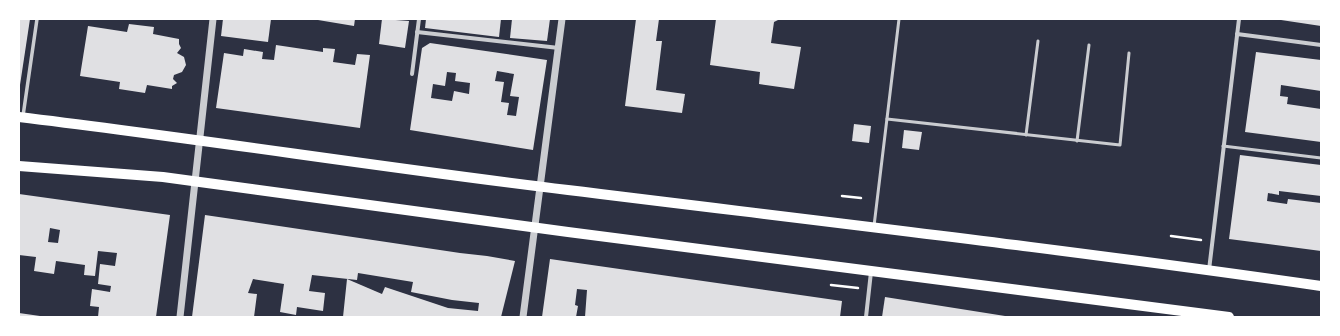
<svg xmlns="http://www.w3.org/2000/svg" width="1340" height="336" font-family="'PT Sans',sans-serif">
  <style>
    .building { fill: #e0e0e3; fill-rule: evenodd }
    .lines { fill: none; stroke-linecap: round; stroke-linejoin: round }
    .path { stroke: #fff; stroke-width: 2.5 }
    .service { stroke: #caccd0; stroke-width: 3 }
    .pedestrian { stroke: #caccd0; stroke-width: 3.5 }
    .minor { stroke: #caccd0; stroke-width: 4 }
    .tertiary { stroke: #caccd0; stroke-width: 7 }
    .primary { stroke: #fff; stroke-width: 10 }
  </style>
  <rect width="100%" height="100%" fill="#2d3142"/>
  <g class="building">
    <polygon points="19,19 30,19 20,85 19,85"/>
    <polygon points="223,19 271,19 268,42 221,36"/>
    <polygon points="312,19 355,19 354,26"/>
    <polygon points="382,19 409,21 405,48 379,44"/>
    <polygon points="426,19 501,19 499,37 425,28"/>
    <polygon points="512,19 550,19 547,41 510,38"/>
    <polygon points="636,19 659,19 656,41 662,41 656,90 685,94 682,113 625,106"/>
    <polygon points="716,19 780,19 774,22 771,43 801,47 794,89 759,84 760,72 710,65"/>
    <polygon points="1281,19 1321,19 1321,26 1281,20"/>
    <polygon points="129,24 154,27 153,34 179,39 179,44 181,48 177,53 184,57 186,65 182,72 174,75 173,79 177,83 172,86 172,89 147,85 145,93 119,89 120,82 80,76 88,26 127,32"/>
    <path d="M 430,43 L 547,60 L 533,150 L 410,130 L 422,48 ZM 497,71 L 514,74 L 510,96 L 519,97 L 516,116 L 507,115 L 509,103 L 501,102 L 504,82 L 495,81 ZM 447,72 L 456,73 L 455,81 L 470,83 L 469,94 L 454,91 L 452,101 L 431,98 L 433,84 L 445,86 Z"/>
    <polygon points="276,45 323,52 323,48 335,49 333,62 355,65 357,54 370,55 360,128 216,108 224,53 243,56 244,49 263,52 262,59 274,60"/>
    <polygon points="1256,52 1321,60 1321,91 1281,85 1280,96 1288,97 1287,104 1321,109 1321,142 1245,132"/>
    <polygon points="854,124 871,126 869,143 852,141"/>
    <polygon points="904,130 922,132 919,150 902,148"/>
    <polygon points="1240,155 1321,165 1321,196 1279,191 1279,195 1268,193 1267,201 1287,204 1288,199 1321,203 1321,251 1229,239"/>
    <path d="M 19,194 L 170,215 L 156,317 L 98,317 L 99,307 L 90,306 L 92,289 L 110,292 L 111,286 L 98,284 L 100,264 L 115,266 L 117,253 L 98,251 L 95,276 L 84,275 L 85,265 L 56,261 L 54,274 L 34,271 L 36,257 L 19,255 ZM 50,228 L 60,230 L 58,243 L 48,242 Z"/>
    <polygon points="205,215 460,253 487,256 515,261 501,317 343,317 347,279 382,294 385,287 448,308 478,311 479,303 452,300 411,292 413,282 358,273 357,280 312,275 309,291 325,293 323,311 297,307 296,315 280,312 284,284 253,279 248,293 257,294 254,317 192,317"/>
    <polygon points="550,259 842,301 840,317 585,317 587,290 577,289 575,305 578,306 576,317 542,317"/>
    <polygon points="885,297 1005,316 1005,317 882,317"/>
    <polygon points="19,313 40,316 39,317 19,317"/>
  </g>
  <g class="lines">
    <g class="path">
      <polyline points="842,196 861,198"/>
      <polyline points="1171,236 1201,240"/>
      <polyline points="831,285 858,288"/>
    </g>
    <g class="service">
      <polyline points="887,119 1120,145 1129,53"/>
      <polyline points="1026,135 1038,41"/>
      <polyline points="1077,141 1089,45"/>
      <polyline points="1223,146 1321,158"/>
      <polyline points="874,226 899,19"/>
    </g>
    <polyline class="pedestrian" points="23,116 37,19"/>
    <g class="minor">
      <polyline points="417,32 559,48"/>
      <polyline points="1237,34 1321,45"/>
      <polyline points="412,74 419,19"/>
      <polyline points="1209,270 1239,19"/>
      <polyline points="866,317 871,272"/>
    </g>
    <g class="tertiary">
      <polyline points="180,317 213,19"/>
      <polyline points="523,317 562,19"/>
    </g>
    <g class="primary">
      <path d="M 19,117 C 202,139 385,168 568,190 C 819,221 1071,250 1321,286"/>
      <polyline points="19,166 163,177 568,232 1229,317"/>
    </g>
  </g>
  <rect width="1340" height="336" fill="none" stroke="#ffffff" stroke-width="40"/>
</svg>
